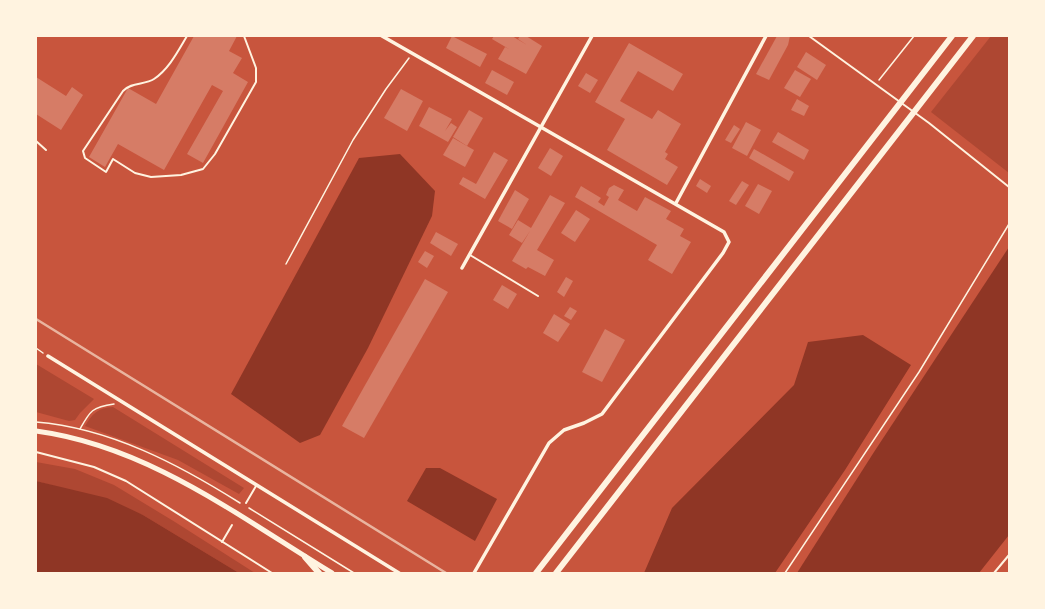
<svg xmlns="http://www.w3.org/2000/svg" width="1045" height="609" font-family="'Source Sans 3',sans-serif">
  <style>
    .green { fill: #ae4732 }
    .water { fill: #8f3625 }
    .building { fill: #d67c66 }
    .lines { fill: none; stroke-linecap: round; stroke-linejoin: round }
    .path { stroke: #fff3e0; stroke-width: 1.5 }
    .service { stroke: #fff3e0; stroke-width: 2 }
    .minor { stroke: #fff3e0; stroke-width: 3.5 }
    .secondary { stroke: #fff3e0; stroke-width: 5 }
    .motorway { stroke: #fff3e0; stroke-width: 6 }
    .rail { stroke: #e9b49f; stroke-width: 2.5 }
  </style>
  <rect width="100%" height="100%" fill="#c8553d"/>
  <g class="green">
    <polygon points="991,36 1009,36 1009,173 931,112"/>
    <polygon points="36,364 94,399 80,413 75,420 69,421 36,412"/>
    <path d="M 113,407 L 244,488 L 239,494 L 178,460 L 85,426 C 93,413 98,408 113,407 Z"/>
    <polygon points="36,462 75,469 114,485 175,522 255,573 239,573 143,515 62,488 36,481"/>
  </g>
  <g class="water">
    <polygon points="400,154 435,191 432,216 368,348 320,435 300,443 231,394 359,158"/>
    <polygon points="1009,247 1009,535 979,573 797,573 874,452"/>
    <polygon points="863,335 911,365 845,470 775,573 644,573 672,508 794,385 808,342"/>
    <polygon points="426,468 440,468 497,499 475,541 407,501"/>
    <polygon points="36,481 107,498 143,515 239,573 36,573"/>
  </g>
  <g class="building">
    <polygon points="194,36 237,36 229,51 242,58 233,73 248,82 203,163 187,154 223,91 212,85 164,170 118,144 105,167 89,157 128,88 156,104"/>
    <polygon points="452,36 487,54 480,67 446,48"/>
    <polygon points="494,36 512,36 527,45 518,39 520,36 526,36 542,46 526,74 498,59 505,47 509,49 492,39"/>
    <polygon points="777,36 790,36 788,45 769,80 756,74"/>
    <polygon points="629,43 683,74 673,91 638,71 620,101 652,119 658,110 681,124 665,152 668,154 665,159 678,167 667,185 607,150 625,119 595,102"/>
    <polygon points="806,52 826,65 817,80 797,67"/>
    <polygon points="492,70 514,82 507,95 485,83"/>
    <polygon points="795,70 811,79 800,97 784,88"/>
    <polygon points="586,73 598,80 590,93 578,86"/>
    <polygon points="36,77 66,96 72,87 83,95 61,130 36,114"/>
    <polygon points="401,89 423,101 407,131 384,118"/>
    <polygon points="797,99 809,106 804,116 791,110"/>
    <polygon points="429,107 452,119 445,131 451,123 457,127 448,142 419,126"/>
    <polygon points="469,110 483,118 467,146 453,137"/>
    <polygon points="746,122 761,130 747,156 732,148"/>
    <polygon points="734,125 740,129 731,143 725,140"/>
    <polygon points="778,132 809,150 804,160 772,142"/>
    <polygon points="453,138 474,150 465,167 443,155"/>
    <polygon points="550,148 563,156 551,176 538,168"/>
    <polygon points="754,149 794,172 789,181 749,158"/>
    <polygon points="494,152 508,160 485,199 459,184 463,177 476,184"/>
    <polygon points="700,179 711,186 707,193 696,186"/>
    <polygon points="742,181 749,185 736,205 729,201"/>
    <polygon points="758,184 772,191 759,214 745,206"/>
    <polygon points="614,185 624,190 618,200 637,211 645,197 671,211 666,219 684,229 680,236 691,242 672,274 648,260 657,245 575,197 581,186 601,198 598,202 604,206 609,197 606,195 609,188"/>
    <polygon points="515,190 529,199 512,229 498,221"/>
    <polygon points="550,195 565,203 537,250 554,260 545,276 528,267 526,269 512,261 530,231 522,243 509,235 518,220 531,228"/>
    <polygon points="576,210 590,219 575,242 561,233"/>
    <polygon points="436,232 458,244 451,256 430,243"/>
    <polygon points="425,251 434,256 427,268 418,262"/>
    <polygon points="566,277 573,281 564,297 557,292"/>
    <polygon points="425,279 448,292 364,438 342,426"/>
    <polygon points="502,285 517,294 508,309 493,300"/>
    <polygon points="570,307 577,311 571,320 564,316"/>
    <polygon points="554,314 570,324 558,342 543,333"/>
    <polygon points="605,329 625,340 602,382 582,372"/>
  </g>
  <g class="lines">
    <g class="path">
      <polyline points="879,80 914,36"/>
      <polyline points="286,264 353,140 386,89 409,58"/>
      <polyline points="36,348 43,353"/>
      <path d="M 36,422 C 110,428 178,464 240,503"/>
      <path d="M 80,429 C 90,411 92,407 114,404"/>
      <polyline points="249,508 354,573"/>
      <polyline points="785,573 919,372 1009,224"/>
    </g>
    <g class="service">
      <path d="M 187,36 C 178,51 169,69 154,79 C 145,85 131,82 123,91 L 83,151 L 85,158 L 106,172 L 113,159 L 135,173 L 151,177 L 181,175 L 203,169 L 215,154 L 256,82 L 256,68 L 244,36"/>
      <polyline points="809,36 929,123 1009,187"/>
      <polyline points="36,141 46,150"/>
      <polyline points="470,255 538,296"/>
      <polyline points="36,452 94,467 126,481 272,573"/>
      <polyline points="246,503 256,486"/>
      <polyline points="222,542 232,525"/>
      <polyline points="994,573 1009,555"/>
    </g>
    <g class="minor">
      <polyline points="382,36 724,232 729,242 723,253 602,414 584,423 564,430 549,443 474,573"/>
      <polyline points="676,203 766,36"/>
      <polyline points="462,268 592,36"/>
      <polyline points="48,356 399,573"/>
    </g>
    <path class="secondary" d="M 36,431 C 148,446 238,516 332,573"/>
    <g class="motorway">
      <polyline points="305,557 319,573"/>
      <polyline points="536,573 952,36"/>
      <polyline points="556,573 973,36"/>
    </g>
    <polyline class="rail" points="36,319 446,573"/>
  </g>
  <rect width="1045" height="609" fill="none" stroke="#fff3e0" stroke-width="74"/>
</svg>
